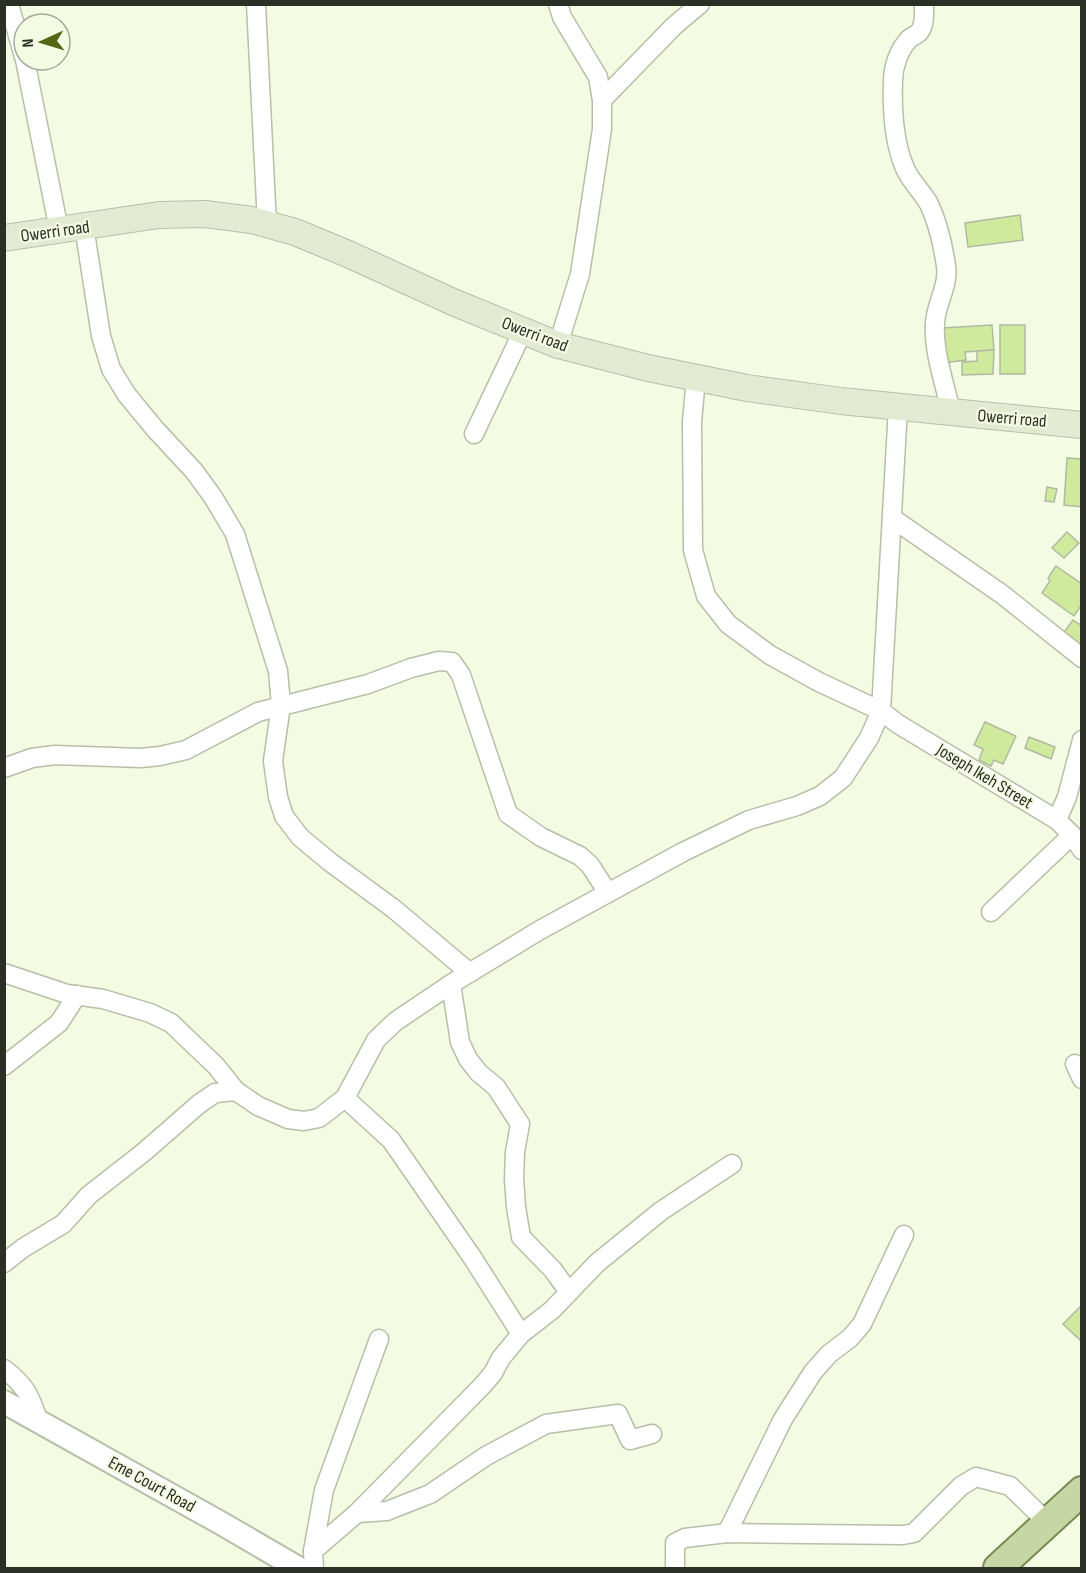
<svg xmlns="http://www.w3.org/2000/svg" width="1086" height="1573" font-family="'Sofia Sans Condensed',sans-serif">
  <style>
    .building { fill: #cfe99d; stroke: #b0b9a1; stroke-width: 1.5 }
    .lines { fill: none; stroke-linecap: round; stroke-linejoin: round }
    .minor-casing { stroke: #b6bfa7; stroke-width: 21 }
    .tertiary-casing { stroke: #b6bfa7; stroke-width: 26 }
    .secondary-casing { stroke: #b6bfa7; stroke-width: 28 }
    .primary-casing { stroke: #778a52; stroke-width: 32 }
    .minor { stroke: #fff; stroke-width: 18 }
    .tertiary { stroke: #fff; stroke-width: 22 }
    .secondary { stroke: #e2ebd2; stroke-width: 26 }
    .primary { stroke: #c6d6a5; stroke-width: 28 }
    .labels { text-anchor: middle; stroke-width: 4.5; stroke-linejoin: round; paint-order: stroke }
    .street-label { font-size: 18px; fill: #2c2f26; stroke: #f3fce3 }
  </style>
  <rect width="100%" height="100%" fill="#f3fce3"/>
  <g class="building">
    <polygon points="1020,215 1023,240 968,247 965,223"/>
    <polygon points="992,325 994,350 965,352 966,360 944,363 942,328"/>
    <rect x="1000" y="325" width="25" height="49"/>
    <polygon points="994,350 993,374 962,375 962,362 977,361 977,351"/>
    <polygon points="1067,458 1082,459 1082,507 1064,505"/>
    <polygon points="1047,487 1057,489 1054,502 1045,501"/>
    <polygon points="1067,532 1079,543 1064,558 1052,548"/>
    <polygon points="1056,566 1082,584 1082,604 1074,616 1042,593 1050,581 1048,578"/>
    <polygon points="1073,620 1082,626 1082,646 1064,632"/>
    <polygon points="985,722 1016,736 1003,764 994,760 991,766 979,760 983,749 974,745"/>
    <polygon points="1029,737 1055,747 1051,759 1025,748"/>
    <polygon points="1082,1305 1082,1341 1081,1341 1063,1324"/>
  </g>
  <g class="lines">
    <defs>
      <g id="minor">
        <polyline points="9,4 24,57"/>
        <polyline points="256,4 267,224"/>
        <polyline points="558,4 562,17 598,77 602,100 602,129 580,274 558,345"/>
        <path d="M 924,4 C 924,13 925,24 920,31 C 918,35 912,36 909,39 C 899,50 893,66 893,81 C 892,108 894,141 904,166 C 909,180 922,191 929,204 C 938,223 943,245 946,266 C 949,286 936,303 935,323 C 933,352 945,384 951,412"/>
        <polyline points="25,60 59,230"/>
        <polyline points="602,100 674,26 700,4"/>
        <polyline points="84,226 101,336 111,369 127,395 155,429 194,471 213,497 235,534 278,671 281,705 273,761 278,797 284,816 300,837 330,862 394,909 470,973"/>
        <polyline points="696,378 692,422 693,550 706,596 728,624 770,655 819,682 881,711 898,724 1057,820 1072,835 1082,850"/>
        <polyline points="474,434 523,331"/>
        <polyline points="892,518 1003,595 1082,658"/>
        <polyline points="4,768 32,758 55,755 141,758 160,756 186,750 258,712 368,684 411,668 439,661 452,662 461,675 508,814 541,837 580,856 590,865 608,893"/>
        <polyline points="1057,820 1067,797 1082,740"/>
        <polyline points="991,912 1072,835"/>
        <polyline points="4,973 67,994 103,999 150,1013 171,1023 216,1066 236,1091 258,1106 288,1119 304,1121 319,1118 345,1098 376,1040 396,1021 451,984 540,930 683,852 749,820 797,806 820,796 843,778 869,738 881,711 898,407"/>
        <polyline points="451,984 460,1042 468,1059 479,1073 496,1087 520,1124 515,1152 514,1179 516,1207 521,1237 553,1270 569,1292"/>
        <polyline points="1075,1064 1082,1079"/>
        <polyline points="4,1066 59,1023 77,995"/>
        <polyline points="345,1098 391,1140 472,1257 521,1334"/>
        <polyline points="4,1263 23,1248 63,1224 89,1195 144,1152 199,1104 215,1093 236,1091"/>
        <path d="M 4,1369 C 25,1385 30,1395 38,1420"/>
        <polyline points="357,1513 387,1511 430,1494 486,1456 546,1424 618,1414 630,1440 652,1434"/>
        <polyline points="727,1533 783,1419 813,1372 829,1354 850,1338 862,1324 904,1235"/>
        <polyline points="313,1551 324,1490 379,1339"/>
        <polyline points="314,1568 313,1551 357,1513 483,1385 493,1373 501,1358 521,1334 552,1310 597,1263 661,1211 732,1164"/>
        <polyline points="675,1568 675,1543 685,1538 727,1533 903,1535 914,1533 961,1486 976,1477 1010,1486 1047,1522"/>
      </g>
      <polyline id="tertiary" points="4,1402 219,1522 298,1568"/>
      <polyline id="secondary" points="4,238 159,215 205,214 252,220 295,232 348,254 453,302 558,345 648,368 747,388 841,401 1082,425"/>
      <polyline id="primary" points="998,1568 1082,1491"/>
    </defs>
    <use href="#minor" class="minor-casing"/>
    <use href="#tertiary" class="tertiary-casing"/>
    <use href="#secondary" class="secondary-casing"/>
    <use href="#primary" class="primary-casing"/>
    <use href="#minor" class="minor"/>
    <use href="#tertiary" class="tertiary"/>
    <use href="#secondary" class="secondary"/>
    <use href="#primary" class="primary"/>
  </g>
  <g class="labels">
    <g class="street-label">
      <text transform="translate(55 231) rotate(-8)" y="6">Owerri road</text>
      <text transform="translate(535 334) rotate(21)" y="6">Owerri road</text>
      <text transform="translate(1012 418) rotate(5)" y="6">Owerri road</text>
      <text transform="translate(985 776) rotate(31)" y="6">Joseph Ikeh Street</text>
      <text transform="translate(152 1484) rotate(29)" y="6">Eme Court Road</text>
    </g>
  </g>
  <rect width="1086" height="1573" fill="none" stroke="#2c2f26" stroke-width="12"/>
  <g transform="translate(42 42) rotate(266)"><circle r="28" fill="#f3fce3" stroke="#a3aa97" stroke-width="1.5"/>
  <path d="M0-4.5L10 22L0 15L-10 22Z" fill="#516716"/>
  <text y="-9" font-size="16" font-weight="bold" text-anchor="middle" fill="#2c2f26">N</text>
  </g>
</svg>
